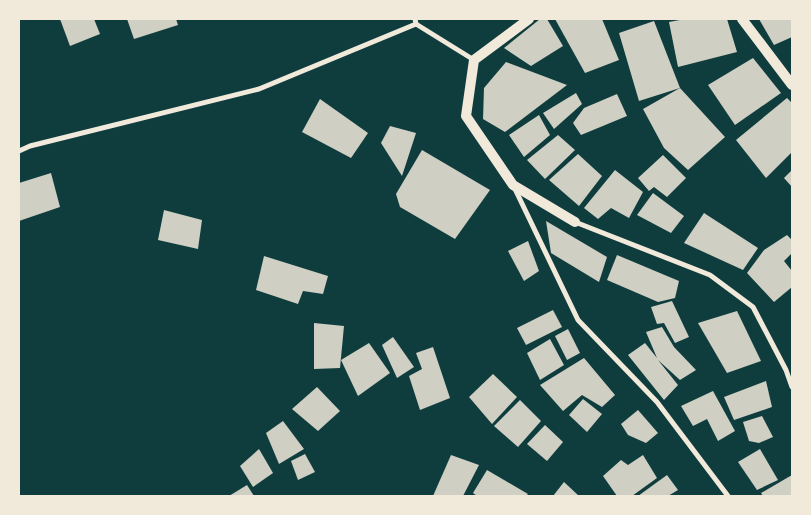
<svg xmlns="http://www.w3.org/2000/svg" width="811" height="515" font-family="'Sofia Sans Condensed',sans-serif">
  <style>
    .building { fill: #cfcfc3 }
    .lines { fill: none; stroke-linecap: round; stroke-linejoin: round }
    .minor { stroke: #f1e9da; stroke-width: 5 }
    .secondary { stroke: #f1e9da; stroke-width: 10 }
  </style>
  <rect width="100%" height="100%" fill="#0f3d3e"/>
  <g class="building">
    <polygon points="60,19 94,19 100,34 70,46"/>
    <polygon points="127,19 176,19 178,25 134,39"/>
    <polygon points="540,19 547,19 563,46 531,66 504,48"/>
    <polygon points="555,19 602,19 619,60 585,73"/>
    <polygon points="685,19 727,19 737,52 678,67 669,22"/>
    <polygon points="759,19 792,19 792,37 774,45"/>
    <polygon points="654,21 680,88 725,137 688,170 664,148 643,109 680,88 639,101 619,33"/>
    <polygon points="753,58 781,93 735,125 708,85"/>
    <polygon points="506,62 567,85 505,132 483,119 484,88"/>
    <polygon points="576,93 582,104 554,129 543,113"/>
    <polygon points="617,94 627,116 581,135 573,123 584,108"/>
    <polygon points="787,98 792,103 792,152 766,178 736,140"/>
    <polygon points="320,99 368,133 351,158 302,132"/>
    <polygon points="539,115 550,135 524,157 509,135"/>
    <polygon points="390,126 416,133 402,176 381,143"/>
    <polygon points="558,135 575,150 545,179 527,160"/>
    <polygon points="422,150 490,190 455,239 400,207 396,194"/>
    <polygon points="578,154 602,176 579,206 549,180"/>
    <polygon points="663,155 686,178 667,197 654,187 649,191 638,178"/>
    <polygon points="615,170 643,192 629,218 611,208 598,219 584,208"/>
    <polygon points="792,170 792,187 784,178"/>
    <polygon points="51,173 60,207 19,221 19,183"/>
    <polygon points="653,193 684,216 671,233 637,215"/>
    <polygon points="164,210 202,220 198,249 158,240"/>
    <polygon points="704,213 758,248 743,270 684,243"/>
    <polygon points="546,221 607,257 599,282 551,253"/>
    <polygon points="787,235 792,240 792,253 784,261 792,271 792,287 774,302 747,273 764,250"/>
    <polygon points="528,241 539,271 524,281 508,251"/>
    <polygon points="617,255 679,281 675,298 658,302 607,280"/>
    <polygon points="264,256 328,276 323,294 303,291 298,304 256,290"/>
    <polygon points="672,301 689,337 675,343 664,323 657,324 651,307"/>
    <polygon points="553,310 562,327 526,345 517,328"/>
    <polygon points="737,311 761,361 727,373 698,323"/>
    <polygon points="314,323 344,326 340,368 314,369"/>
    <polygon points="662,327 674,347 696,370 680,380 658,360 678,385 664,400 628,355 645,343 657,358 646,332"/>
    <polygon points="568,329 580,353 567,360 555,336"/>
    <polygon points="393,337 414,367 397,378 382,345"/>
    <polygon points="550,339 564,365 540,380 527,353"/>
    <polygon points="369,343 390,373 358,396 341,360"/>
    <polygon points="433,347 450,398 420,410 409,376 422,369 416,353"/>
    <polygon points="584,358 615,395 602,407 582,395 563,411 540,385"/>
    <polygon points="493,374 517,397 492,424 469,397"/>
    <polygon points="766,381 772,407 734,420 724,397"/>
    <polygon points="317,387 340,411 318,431 292,409"/>
    <polygon points="713,391 735,431 718,441 707,419 693,426 681,406"/>
    <polygon points="583,399 602,414 587,432 569,415"/>
    <polygon points="520,400 541,421 518,447 494,426"/>
    <polygon points="638,410 658,433 646,443 628,435 621,424"/>
    <polygon points="762,416 773,437 759,443 749,441 743,422"/>
    <polygon points="283,421 304,449 279,464 266,433"/>
    <polygon points="545,425 563,442 547,461 527,444"/>
    <polygon points="259,449 273,473 253,487 240,466"/>
    <polygon points="760,449 778,480 757,490 738,462"/>
    <polygon points="305,454 315,472 298,480 291,461"/>
    <polygon points="451,455 479,465 463,496 433,496"/>
    <polygon points="643,455 657,478 632,496 617,496 603,476 621,460 628,465"/>
    <polygon points="487,470 528,494 526,496 477,496 473,493"/>
    <polygon points="667,475 678,490 668,496 638,496"/>
    <polygon points="792,475 792,496 763,496 761,493"/>
    <polygon points="564,482 579,496 553,496"/>
    <polygon points="247,485 254,496 229,496"/>
  </g>
  <g class="lines">
    <g class="minor">
      <polyline points="416,24 474,60"/>
      <polyline points="19,151 30,146 259,89 416,24 415,19"/>
      <polyline points="515,189 578,320 657,402 728,496"/>
      <polyline points="575,222 710,275 753,307 786,370 792,387"/>
    </g>
    <g class="secondary">
      <polyline points="529,19 474,60 466,116 513,185 575,222"/>
      <polyline points="742,19 792,85"/>
    </g>
  </g>
  <rect width="811" height="515" fill="none" stroke="#f1e9da" stroke-width="40"/>
</svg>
